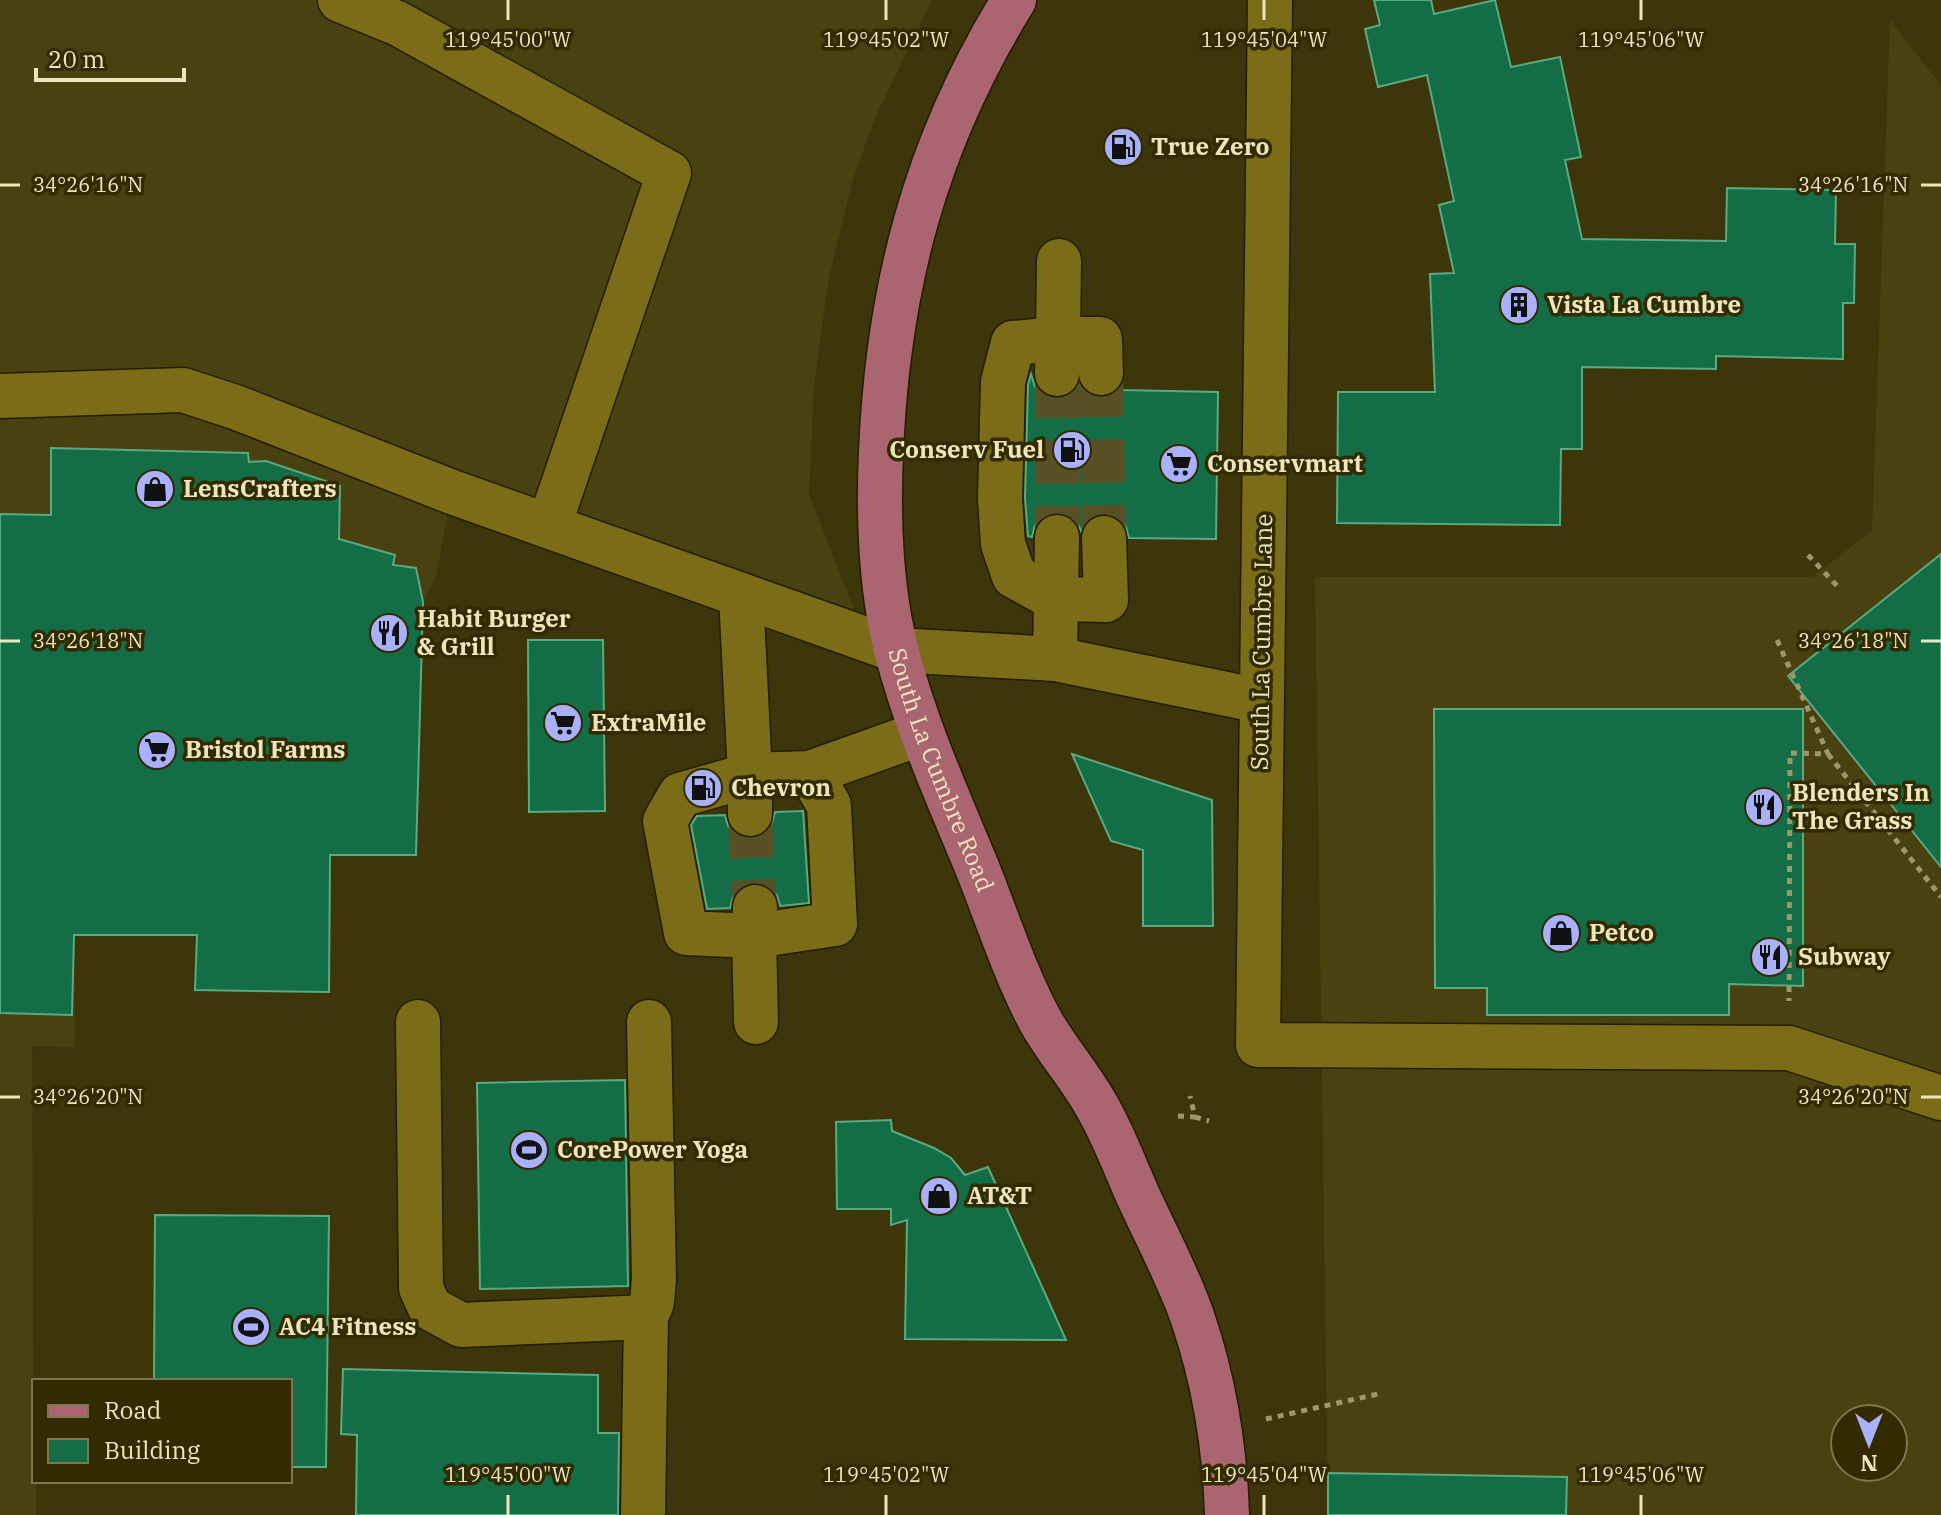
<svg xmlns="http://www.w3.org/2000/svg" width="1941" height="1515" font-family="'IBM Plex Serif',serif">
  <style>
    .built { fill: #4a4111; fill-rule: evenodd }
    .building { fill: #136d47; stroke: #5aaa81; stroke-width: 2 }
    .lines { fill: none; stroke-linecap: round; stroke-linejoin: round }
    .minor-tunnel { stroke: #575025; stroke-width: 44; stroke-dasharray: 44 22; stroke-linecap: butt }
    .minor-casing { stroke: #221d04; stroke-width: 47 }
    .major-casing { stroke: #221d04; stroke-width: 47 }
    .path { stroke: #9d976d; stroke-width: 5; stroke-dasharray: 6 6; stroke-linecap: butt }
    .minor { stroke: #7b6d17; stroke-width: 44 }
    .major { stroke: #aa6571; stroke-width: 44 }
    .ticks { fill: none; stroke: #ece6bf; stroke-width: 3 }
    .labels { text-anchor: middle; stroke-width: 7; stroke-linejoin: round; paint-order: stroke }
    .poi-label { font-size: 24px; font-weight: bold; fill: #ece6bf; stroke: #332b00; text-anchor: start }
    .street-label { font-size: 24px; fill: #ece6bf; stroke: #332b00 }
    .ticks-label { font-size: 20px; text-anchor: middle; fill: #ece6bf; stroke: #332b00; stroke-width: 7; stroke-linejoin: round; paint-order: stroke }
  </style>
  <rect width="100%" height="100%" fill="#3d360a"/>
  <g class="built">
    <polygon points="0,0 932,0 874,120 852,183 828,282 814,386 809,494 866,640 452,492 436,576 423,602 416,855 330,855 329,992 195,990 196,935 74,935 75,1047 32,1046 34,1481 36,1481 36,1515 0,1515"/>
    <path d="M 1890,20 L 1941,85 L 1941,1515 L 1328,1515 L 1315,577 L 1812,577 L 1872,531 ZM 1845,1419 L 1893,1419 L 1893,1467 L 1845,1467 Z"/>
  </g>
  <g class="building">
    <polygon points="1374,0 1431,0 1434,14 1495,0 1511,67 1560,57 1581,157 1565,160 1582,239 1726,241 1727,188 1836,190 1835,244 1855,244 1854,303 1843,303 1843,359 1716,356 1716,369 1582,367 1582,449 1561,449 1560,525 1337,523 1338,392 1435,392 1430,274 1454,273 1439,205 1454,201 1427,75 1378,87 1365,29 1380,25"/>
    <polygon points="1031,374 1035,387 1043,395 1056,399 1070,396 1079,385 1088,395 1101,398 1113,395 1121,387 1121,390 1218,392 1216,539 1129,538 1125,524 1115,516 1104,513 1090,517 1081,531 1078,524 1070,516 1058,512 1044,516 1035,525 1032,537 1028,536 1025,498 1028,385"/>
    <polygon points="51,448 248,453 249,462 266,461 340,486 339,539 395,555 393,565 416,568 423,602 416,855 330,855 329,992 195,990 197,935 74,935 72,1015 0,1013 0,514 51,515"/>
    <polygon points="1941,554 1941,867 1788,676"/>
    <polygon points="528,640 603,640 605,811 529,812"/>
    <polygon points="1434,709 1803,709 1803,986 1729,984 1729,1015 1487,1015 1487,988 1435,988"/>
    <polygon points="1072,754 1212,800 1213,926 1143,926 1143,850 1111,841"/>
    <polygon points="803,811 809,903 780,906 777,895 769,886 755,882 743,885 734,893 730,908 707,909 691,825 697,816 725,815 728,826 737,835 751,839 762,836 771,827 775,812"/>
    <polygon points="625,1080 628,1286 480,1289 477,1083"/>
    <polygon points="891,1120 892,1131 934,1148 951,1158 965,1175 988,1167 1066,1340 905,1339 907,1220 891,1225 891,1209 837,1209 836,1122"/>
    <polygon points="155,1215 329,1216 326,1467 290,1467 290,1381 154,1381"/>
    <polygon points="343,1369 598,1375 598,1433 619,1433 618,1515 356,1515 357,1435 341,1434"/>
    <polygon points="1328,1473 1567,1477 1566,1515 1328,1515"/>
  </g>
  <g class="lines">
    <g class="minor-tunnel">
      <polyline points="1101,373 1104,538"/>
      <polyline points="1057,374 1057,537"/>
      <polyline points="750,814 755,907"/>
    </g>
    <defs>
      <g id="minor">
        <polyline points="340,0 397,23 669,173 549,526"/>
        <polyline points="1270,0 1258,1045 1789,1048 1941,1098"/>
        <polyline points="1059,261 1058,339 1100,339 1101,373"/>
        <polyline points="1057,374 1058,339 1013,343 1003,382 1000,499 1003,544 1014,576 1056,599 1055,659 1261,701"/>
        <polyline points="0,396 183,390 235,407 452,492 896,650 1055,659"/>
        <polyline points="1057,537 1056,599 1106,600 1104,538"/>
        <polyline points="741,595 750,775 680,795 665,821 686,933 754,936 756,1022"/>
        <polyline points="750,814 750,775 810,773 922,733"/>
        <polyline points="755,907 754,936 835,924 829,805 810,773"/>
        <polyline points="418,1022 421,1288 430,1308 461,1325 646,1317 652,1302 654,1279 649,1022"/>
        <polyline points="643,1515 646,1317"/>
      </g>
      <g id="major">
        <path id="s1" d="M 1014,0 C 926,142 888,286 881,452 C 878,519 880,588 897,653 C 916,726 947,795 976,865 C 996,914 1016,977 1041,1022 C 1057,1050 1079,1075 1095,1103 C 1113,1133 1125,1167 1139,1198 C 1157,1237 1178,1276 1192,1316 C 1214,1380 1225,1448 1227,1515"/>
      </g>
    </defs>
    <use href="#minor" class="minor-casing"/>
    <use href="#major" class="major-casing"/>
    <g class="path">
      <polyline points="1808,555 1840,589"/>
      <polyline points="1777,640 1828,754 1790,753 1789,1001"/>
      <polyline points="1828,754 1941,897"/>
      <polyline points="1178,1116 1195,1117 1190,1096"/>
      <polyline points="1195,1117 1209,1121"/>
      <polyline points="1266,1419 1378,1394"/>
    </g>
    <use href="#minor" class="minor"/>
    <use href="#major" class="major"/>
  </g>
  <path class="ticks" d="M 508,0 L 508,20M 886,0 L 886,20M 1264,0 L 1264,20M 1641,0 L 1641,20M 0,185 L 20,185M 1921,185 L 1941,185M 0,641 L 20,641M 1921,641 L 1941,641M 0,1097 L 20,1097M 1921,1097 L 1941,1097M 508,1495 L 508,1515M 886,1495 L 886,1515M 1264,1495 L 1264,1515M 1641,1495 L 1641,1515"/>
  <defs>
    <symbol id="fuel-disc" viewBox="-11 -11 22 22"><circle r="9.5" fill="#a9b0fc" stroke="#332b00"/><path d="M-5.5-6h7V0h2V4h1.3V-2.5L3-4.5l.8-.8L6-3V5H2.5V1h-1V6h-7ZM-4.2-4.7v3.2H.2V-4.7Z" fill="#111"/></symbol>
    <symbol id="building-disc" viewBox="-11 -11 22 22"><circle r="9.5" fill="#a9b0fc" stroke="#332b00"/><path d="M-4-6H4V6H1V3H-1V6H-4ZM-2.5-4.3h1.7v1.8h-1.7ZM.8-4.3h1.7v1.8H.8ZM-2.5-1h1.7V.8h-1.7ZM.8-1h1.7V.8H.8Z" fill="#111"/></symbol>
    <symbol id="supermarket-disc" viewBox="-11 -11 22 22"><circle r="9.5" fill="#a9b0fc" stroke="#332b00"/><path d="M-6-5.5h2.5l.6 2H6L4.5 2H-2.5L-4.4-4H-6ZM-1.5 3.2a1.3 1.3 0 1 0 .1 0ZM3 3.2a1.3 1.3 0 1 0 .1 0Z" fill="#111"/></symbol>
    <symbol id="shop-disc" viewBox="-11 -11 22 22"><circle r="9.5" fill="#a9b0fc" stroke="#332b00"/><path d="M-5-2.5h2.3a2.7 3.5 0 0 1 5.4 0H5L5.5 6h-11ZM-1.5-2.5h3a1.5 2.3 0 0 0-3 0Z" fill="#111"/></symbol>
    <symbol id="restaurant-disc" viewBox="-11 -11 22 22"><circle r="9.5" fill="#a9b0fc" stroke="#332b00"/><path d="M-5-6h1v4h1v-4h1v4h1v-4h1v5L-1.5 .5V6h-2V.5L-5-1ZM5-6V6H3V1.5H1.5Q1.5-4 5-6Z" fill="#111"/></symbol>
    <symbol id="stadium-disc" viewBox="-11 -11 22 22"><circle r="9.5" fill="#a9b0fc" stroke="#332b00"/><path d="M0-5a6.5 5 0 1 0 0 10a6.5 5 0 1 0 0-10ZM-3.5-1.8h7v3.6h-7Z" fill="#111"/></symbol>
  </defs>
  <g fill-rule="evenodd">
    <use href="#fuel-disc" x="1101" y="125" width="44" height="44"/>
    <use href="#building-disc" x="1497" y="283" width="44" height="44"/>
    <use href="#fuel-disc" x="1050" y="428" width="44" height="44"/>
    <use href="#supermarket-disc" x="1157" y="442" width="44" height="44"/>
    <use href="#shop-disc" x="133" y="467" width="44" height="44"/>
    <use href="#restaurant-disc" x="367" y="611" width="44" height="44"/>
    <use href="#supermarket-disc" x="541" y="701" width="44" height="44"/>
    <use href="#supermarket-disc" x="135" y="728" width="44" height="44"/>
    <use href="#fuel-disc" x="681" y="766" width="44" height="44"/>
    <use href="#restaurant-disc" x="1742" y="785" width="44" height="44"/>
    <use href="#shop-disc" x="1539" y="911" width="44" height="44"/>
    <use href="#restaurant-disc" x="1748" y="935" width="44" height="44"/>
    <use href="#stadium-disc" x="507" y="1128" width="44" height="44"/>
    <use href="#shop-disc" x="917" y="1174" width="44" height="44"/>
    <use href="#stadium-disc" x="229" y="1305" width="44" height="44"/>
  </g>
  <g class="labels">
    <g class="poi-label">
      <text x="1151" y="155">True Zero</text>
      <text x="1547" y="313">Vista La Cumbre</text>
      <text x="1044" y="458" text-anchor="end">Conserv Fuel</text>
      <text x="1207" y="472">Conservmart</text>
      <text x="183" y="497">LensCrafters</text>
      <text x="417" y="627">Habit Burger<tspan x="417" dy="28">&amp; Grill</tspan></text>
      <text x="591" y="731">ExtraMile</text>
      <text x="185" y="758">Bristol Farms</text>
      <text x="731" y="796">Chevron</text>
      <text x="1792" y="801">Blenders In<tspan x="1792" dy="28">The Grass</tspan></text>
      <text x="1589" y="941">Petco</text>
      <text x="1798" y="965">Subway</text>
      <text x="557" y="1158">CorePower Yoga</text>
      <text x="967" y="1204">AT&amp;T</text>
      <text x="279" y="1335">AC4 Fitness</text>
    </g>
    <g class="street-label">
      <text transform="translate(1262 642) rotate(-89)" y="8">South La Cumbre Lane</text>
      <text dy="8" stroke="none"><textPath href="#s1" startOffset="804">South La Cumbre Road</textPath></text>
    </g>
  </g>
  <g class="ticks-label">
    <text x="508" y="47">119°45'00"W</text>
    <text x="886" y="47">119°45'02"W</text>
    <text x="1264" y="47">119°45'04"W</text>
    <text x="1641" y="47">119°45'06"W</text>
    <text x="1853" y="192">34°26'16"N</text>
    <text x="88" y="192">34°26'16"N</text>
    <text x="1853" y="648">34°26'18"N</text>
    <text x="88" y="648">34°26'18"N</text>
    <text x="1853" y="1104">34°26'20"N</text>
    <text x="88" y="1104">34°26'20"N</text>
    <text x="508" y="1482">119°45'00"W</text>
    <text x="886" y="1482">119°45'02"W</text>
    <text x="1264" y="1482">119°45'04"W</text>
    <text x="1641" y="1482">119°45'06"W</text>
  </g>
  <rect x="32" y="1379" width="260" height="104" fill="#332b00" stroke="#7d764c" stroke-width="2"/>
  <rect x="48" y="1405" width="40" height="12" fill="#aa6571" stroke="#7d764c" stroke-width="2"/>
  <text x="104" y="1419" font-size="24" fill="#ece6bf">Road</text>
  <rect x="48" y="1439" width="40" height="24" fill="#136d47" stroke="#7d764c" stroke-width="2"/>
  <text x="104" y="1459" font-size="24" fill="#ece6bf">Building</text>
  <g transform="translate(1869 1443) rotate(180)"><circle r="38" fill="#332b00" stroke="#7d764c" stroke-width="2"/>
  <path d="M0-6L14 30L0 20L-14 30Z" fill="#a9b0fc"/>
  <text y="-12" font-size="22" font-weight="bold" text-anchor="middle" fill="#ece6bf">N</text>
  </g>
  <path d="M36 68v12h148v-12" fill="none" stroke="#ece6bf" stroke-width="4"/>
  <text x="48" y="68" font-size="24" fill="#ece6bf" stroke="#332b00" stroke-width="6" paint-order="stroke">20 m</text>
</svg>
